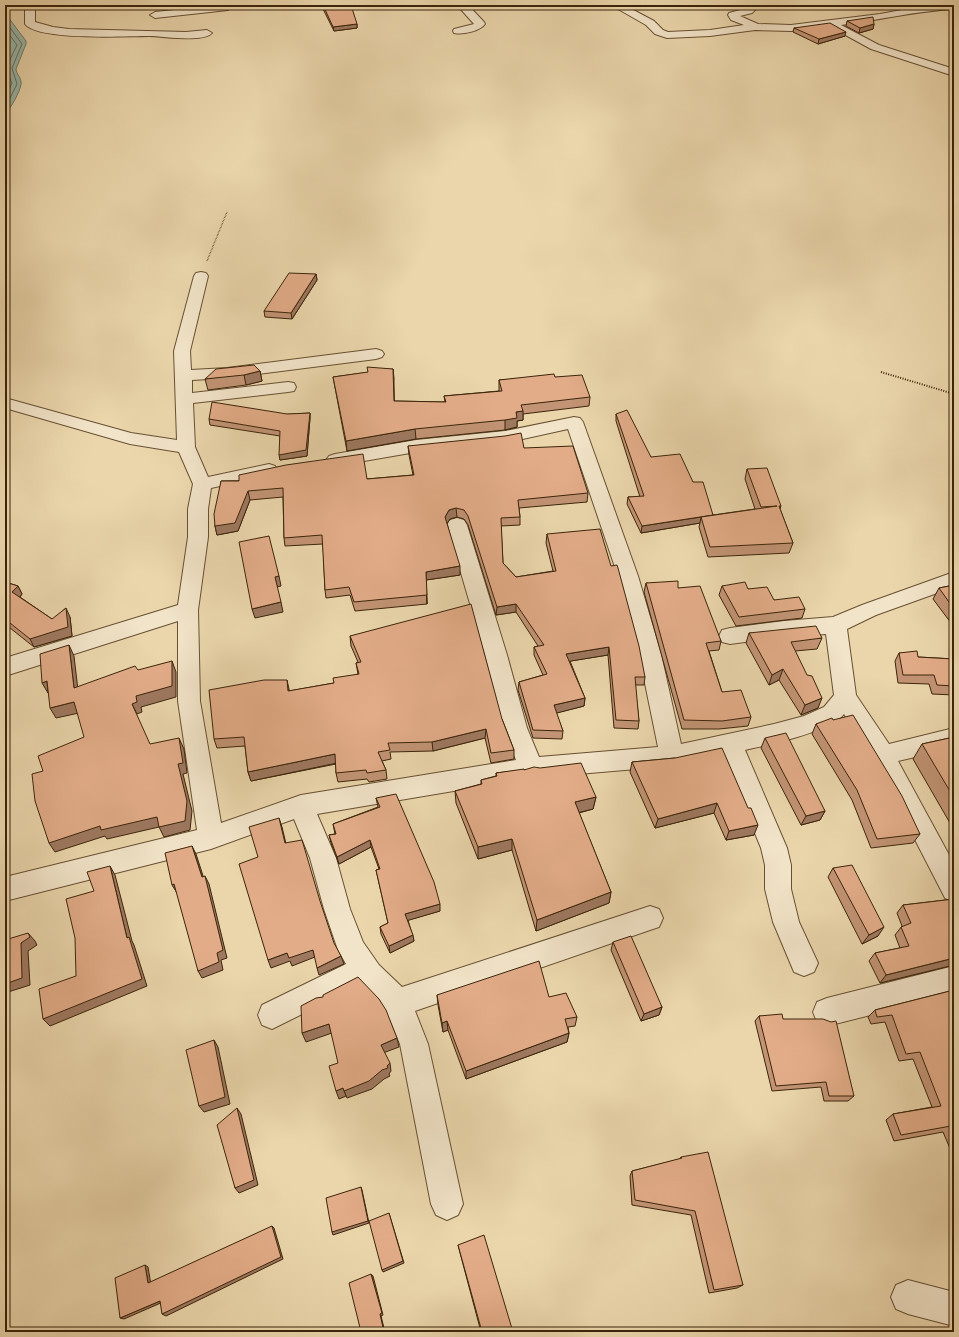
<svg xmlns="http://www.w3.org/2000/svg" width="959" height="1337" font-family="Vollkorn,serif">
  <style>
    .water { fill: #98b9ab; stroke: #737d6b }
    .lines { fill: none; stroke-linecap: round; stroke-linejoin: round }
    .shore { stroke: #6a6e5a; stroke-width: 1 }
    .minor-casing { stroke: #675032; stroke-width: 2 }
    .path-far1 { stroke: #3b240a; stroke-width: 1.5; stroke-dasharray: 0.5 1; stroke-linecap: butt }
    .path { stroke: #3b240a; stroke-width: 2; stroke-dasharray: 1 1.5; stroke-linecap: butt }
    .minor { fill: #f2e4c9; fill-rule: evenodd }
    .wall { fill: #c29475; stroke: #3b240a }
    .shaded-wall { fill: #9e785f; stroke: #3b240a }
    .building { fill: #e2ac88; stroke: #3b240a }
  </style>
  <rect width="100%" height="100%" fill="#ebd6ac"/>
  <filter id="stains"><feTurbulence type="fractalNoise" baseFrequency=".005" numOctaves="4"/><feColorMatrix values="0 0 0 0 .2 0 0 0 0 .09 0 0 0 0 .02 0 0 0 .5 -.17"/></filter>
  <radialGradient id="worn" r=".72"><stop offset=".6" stop-color="#630" stop-opacity="0"/><stop offset="1" stop-color="#630" stop-opacity=".3"/></radialGradient>
  <path class="water" d="M 5,13 L 26,41 L 26,44 L 16,69 C 16,74 22,78 21,84 C 20,92 11,108 5,114 Z"/>
  <g class="lines">
    <g class="shore">
      <polyline points="5,21 22,44 12,68 17,84 5,108"/>
      <path d="M 5,29 L 17,45 C 10,60 4,67 12,83 L 5,98"/>
    </g>
    <defs>
      <g id="minor">
        <path d="M 25,5 L 35,5 L 35,22 L 53,27 L 69,29 L 186,32 L 207,30 L 212,33 C 204,43 162,36 149,36 C 126,36 38,41 25,24 Z"/>
        <polygon points="224,5 229,8 228,10 155,18 150,15 155,12"/>
        <path d="M 457,5 L 468,5 L 484,22 L 485,24 C 480,31 463,35 454,33 L 453,31 L 454,29 L 474,24 Z"/>
        <path d="M 611,5 L 624,5 L 654,21 L 663,30 L 668,32 L 710,30 L 744,25 L 731,20 L 728,15 L 729,13 L 744,9 L 744,6 L 748,5 L 752,6 L 755,10 L 752,13 L 740,16 L 758,24 L 791,25 L 880,14 L 929,5 L 954,5 L 954,9 C 916,11 879,20 841,25 L 879,45 L 954,69 L 954,76 L 871,49 L 829,26 L 791,31 L 755,30 L 710,36 L 667,38 L 655,34 L 646,25 Z"/>
        <path d="M 201,272 L 206,273 L 208,276 L 190,351 L 191,370 L 227,368 L 376,349 L 382,351 L 384,354 L 382,357 L 376,359 L 227,378 L 192,380 L 192,393 L 288,382 L 294,383 L 296,387 L 294,391 L 288,392 L 193,403 L 195,447 L 208,477 L 269,464 L 275,466 L 278,470 L 275,474 L 211,488 L 208,509 L 208,537 L 198,610 L 200,701 L 221,823 L 301,795 L 516,760 L 503,728 L 485,655 L 447,525 L 450,520 L 457,518 L 464,520 L 467,525 L 507,655 L 527,728 L 539,757 L 658,747 L 639,654 L 618,576 L 568,429 L 505,443 L 416,452 L 335,466 L 329,464 L 326,460 L 329,456 L 335,454 L 416,440 L 505,431 L 574,417 L 580,418 L 583,422 L 638,576 L 661,654 L 681,744 L 774,724 L 804,716 L 824,707 L 834,695 L 826,634 L 784,637 L 730,644 L 722,642 L 719,636 L 722,630 L 730,628 L 784,621 L 833,617 L 862,605 L 954,572 L 954,587 L 876,615 L 847,629 L 856,695 L 889,744 L 954,728 L 954,748 L 898,761 L 954,864 L 954,902 L 945,898 L 875,762 L 844,714 C 830,732 768,745 745,750 L 787,848 L 791,865 L 791,889 L 799,922 L 818,963 L 814,972 L 804,976 L 794,972 L 773,922 L 765,889 L 765,865 L 761,848 L 723,755 L 672,766 L 531,778 L 317,814 L 336,858 L 350,909 L 363,942 L 379,965 L 402,987 L 650,906 L 659,909 L 663,918 L 659,927 L 650,930 L 415,1011 L 428,1044 L 463,1204 L 458,1215 L 447,1220 L 436,1215 L 431,1204 L 400,1044 L 389,1018 L 382,1007 L 361,985 L 272,1029 L 262,1025 L 258,1015 L 262,1005 L 346,964 L 338,950 L 324,909 L 310,858 L 294,819 L 211,849 L 5,901 L 5,877 L 197,830 L 178,701 L 178,621 L 5,676 L 5,658 L 178,605 L 188,537 L 188,509 L 193,484 L 179,452 L 130,444 L 5,408 L 5,398 L 131,433 L 177,440 L 174,351 L 194,276 L 196,273 Z"/>
        <polygon points="954,966 954,994 827,1026 817,1022 813,1012 817,1002 827,998"/>
        <polygon points="908,1280 954,1292 954,1326 908,1314 896,1309 891,1297 896,1285"/>
      </g>
    </defs>
    <use href="#minor" class="minor-casing"/>
    <polyline class="path-far1" points="207,261 227,212"/>
    <polyline class="path" points="881,372 954,394"/>
    <use href="#minor" class="minor"/>
  </g>
  <g class="wall">
    <polygon points="323,5 357,24 357,28 334,31 323,9"/>
    <polygon points="847,21 874,24 873,29 859,33 846,26"/>
    <polygon points="794,28 845,36 818,44 793,32"/>
    <polygon points="316,274 317,280 292,319 265,317 264,311"/>
    <polygon points="393,369 394,401 445,402 444,396 499,391 499,380 555,377 590,397 589,406 523,414 523,420 517,421 517,427 505,430 416,439 347,451 333,377"/>
    <polygon points="260,371 262,381 246,385 208,390 205,379"/>
    <polygon points="310,413 310,418 307,456 280,460 280,436 210,425 209,419"/>
    <polygon points="616,414 651,457 693,482 713,515 755,509 745,479 747,469 781,506 780,509 793,543 789,553 708,557 699,527 700,523 641,533 627,504 628,497 640,497 616,421"/>
    <polygon points="408,446 524,448 588,493 587,502 519,508 520,517 520,525 501,526 503,563 516,577 553,571 546,543 547,534 645,677 644,685 635,685 639,721 638,729 614,728 608,655 570,661 585,698 584,706 556,713 563,731 562,739 533,738 518,690 519,682 543,675 534,655 534,647 538,646 516,612 496,615 468,525 464,519 457,517 450,519 447,523 460,575 426,580 427,604 355,611 350,595 326,598 325,590 323,544 285,546 284,538 283,497 250,500 238,531 217,535 215,526 221,481 367,479 413,475 409,455"/>
    <polygon points="5,582 18,586 22,594 20,597 52,619 70,617 72,636 34,647 5,624"/>
    <polygon points="646,583 678,588 721,641 719,650 709,651 722,692 751,717 748,726 719,729 682,729 644,592"/>
    <polygon points="954,585 954,627 933,599 939,588"/>
    <polygon points="722,586 748,589 774,600 805,609 802,618 736,626 719,595"/>
    <polygon points="749,633 822,638 817,649 795,651 818,708 801,715 779,680 769,685 746,643"/>
    <polygon points="350,636 502,719 514,750 514,759 491,763 485,738 433,751 390,752 391,759 382,761 386,770 387,779 369,782 367,779 338,782 336,773 336,764 251,781 248,772 245,746 217,748 214,739 289,691 334,683 358,674 356,663 358,662 351,646"/>
    <polygon points="899,653 918,657 954,659 954,695 932,694 929,684 898,683 895,661"/>
    <polygon points="833,720 920,834 913,843 871,848 852,800 812,734 816,724"/>
    <polygon points="954,737 954,830 913,759 922,744"/>
    <polygon points="765,738 825,811 820,820 801,825 761,748"/>
    <polygon points="675,758 754,835 726,840 714,813 655,828 630,772 632,762"/>
    <polygon points="524,770 596,797 593,809 579,813 611,892 609,903 536,931 512,850 478,859 456,803 455,791 481,784 481,780 496,776 496,773"/>
    <polygon points="376,798 440,911 408,920 414,941 390,953 381,934 380,927 388,923 376,870 379,869 371,847 339,864 331,843 329,835 335,834 333,824 378,807"/>
    <polygon points="833,868 878,936 862,944 828,877"/>
    <polygon points="954,899 954,965 880,983 869,961 875,953 900,948 895,935 902,926 897,913 903,905"/>
    <polygon points="613,942 662,1007 659,1015 641,1021 611,950"/>
    <polygon points="954,990 954,1158 943,1132 894,1141 886,1120 893,1114 932,1107 913,1059 899,1061 885,1022 871,1024 868,1017 875,1010"/>
    <polygon points="437,995 549,997 577,1017 575,1026 568,1027 569,1033 567,1042 466,1079 448,1030 443,1032 438,1005"/>
    <polygon points="759,1016 783,1019 854,1096 848,1101 824,1101 821,1087 772,1091 755,1021"/>
    <polygon points="681,1157 743,1285 737,1288 709,1293 691,1215 632,1205 630,1176 632,1171 680,1159"/>
    <polygon points="458,1245 513,1332 481,1332 459,1249"/>
  </g>
  <g class="shaded-wall">
    <polygon points="357,24 357,28 334,31 333,27"/>
    <polygon points="874,24 873,29 859,33 860,28"/>
    <polygon points="846,32 845,36 818,44 819,39"/>
    <polygon points="316,274 317,280 292,319 291,313"/>
    <polygon points="393,369 394,378 394,410 394,401"/>
    <polygon points="260,371 262,381 246,385 244,375"/>
    <polygon points="523,411 523,420 517,421 517,427 505,430 505,420 516,412"/>
    <polygon points="310,413 310,418 307,456 280,460 279,455"/>
    <polygon points="415,429 416,439 347,451 346,441"/>
    <polygon points="248,491 250,500 238,531 217,535 215,526"/>
    <polygon points="456,508 457,517 450,519 446,525 445,517 449,510"/>
    <polygon points="701,517 700,523 641,533 642,526"/>
    <polygon points="460,566 460,575 426,580 427,604 426,572"/>
    <polygon points="279,576 281,586 277,587 275,577"/>
    <polygon points="18,586 22,594 17,600 12,592"/>
    <polygon points="281,602 283,612 255,618 252,609"/>
    <polygon points="516,604 516,612 496,615 497,607"/>
    <polygon points="66,608 70,617 72,636 34,647 30,639"/>
    <polygon points="69,645 74,656 79,699 74,688"/>
    <polygon points="609,647 608,655 565,662 566,654"/>
    <polygon points="172,661 176,672 176,697 141,707 142,712 137,714 132,704 136,696"/>
    <polygon points="783,669 779,680 769,685 772,675"/>
    <polygon points="287,680 289,689 290,700 288,691"/>
    <polygon points="47,681 48,693 42,683"/>
    <polygon points="585,698 584,706 553,714 554,705"/>
    <polygon points="822,698 818,708 801,715 805,705"/>
    <polygon points="74,702 79,713 56,718 50,708"/>
    <polygon points="486,729 485,738 433,751 432,742"/>
    <polygon points="179,738 184,749 187,773 183,774 192,811 190,830 164,837 159,827 107,839 105,836 55,852 49,843 178,764"/>
    <polygon points="335,754 337,763 251,781 248,772"/>
    <polygon points="596,797 593,809 573,814 575,802"/>
    <polygon points="717,803 714,813 655,828 658,819"/>
    <polygon points="825,811 820,820 801,825 806,816"/>
    <polygon points="279,818 282,827 288,852 285,843"/>
    <polygon points="758,825 754,835 726,840 729,831"/>
    <polygon points="512,839 512,850 478,859 478,847"/>
    <polygon points="370,840 371,847 339,864 337,857"/>
    <polygon points="192,846 196,854 206,885 202,877"/>
    <polygon points="110,866 115,875 132,941 134,945 147,986 50,1026 43,1019 127,938"/>
    <polygon points="205,876 209,884 227,958 221,960 223,970 202,978 198,971"/>
    <polygon points="174,884 177,893 172,885"/>
    <polygon points="611,892 609,903 536,931 537,920"/>
    <polygon points="440,904 440,911 406,921 405,914"/>
    <polygon points="884,927 878,936 862,944 869,935"/>
    <polygon points="28,933 35,941 37,945 28,951 30,985 5,993 5,984 21,943"/>
    <polygon points="413,935 414,941 390,953 389,946"/>
    <polygon points="313,950 315,957 292,966 290,961 271,968 268,960 287,953"/>
    <polygon points="341,956 344,964 319,975 317,968"/>
    <polygon points="954,958 954,965 880,983 886,975"/>
    <polygon points="662,1007 659,1015 641,1021 644,1014"/>
    <polygon points="447,1021 448,1030 443,1032 442,1023"/>
    <polygon points="329,1024 332,1033 306,1042 302,1033"/>
    <polygon points="569,1033 567,1042 466,1079 466,1071"/>
    <polygon points="397,1038 399,1047 383,1053 381,1045"/>
    <polygon points="214,1040 218,1047 230,1104 204,1112 199,1106"/>
    <polygon points="390,1063 391,1071 389,1074 390,1076 384,1079 372,1089 347,1098 344,1091 387,1066"/>
    <polygon points="343,1088 346,1096 339,1099 336,1091"/>
    <polygon points="237,1108 241,1114 258,1185 239,1193 235,1188"/>
    <polygon points="361,1187 362,1190 369,1223 333,1235 332,1232"/>
    <polygon points="389,1213 404,1263 383,1272 382,1270"/>
    <polygon points="272,1226 274,1228 283,1259 166,1316 162,1314"/>
    <polygon points="145,1265 148,1267 151,1285 148,1283"/>
    <polygon points="371,1274 373,1276 383,1315 381,1316 385,1332 384,1332 380,1314"/>
    <polygon points="160,1301 163,1302 124,1319 120,1318"/>
  </g>
  <g class="building">
    <polygon points="323,5 346,5 346,6 351,5 357,24 333,27"/>
    <polygon points="873,17 874,24 860,28 847,21"/>
    <polygon points="830,23 846,32 819,39 794,28"/>
    <polygon points="289,273 316,274 291,313 264,311"/>
    <polygon points="254,365 260,371 244,375 205,379 216,369"/>
    <polygon points="367,367 393,369 394,401 446,402 444,396 502,391 499,380 554,374 555,377 582,375 590,397 521,405 523,411 516,412 517,418 505,420 415,429 346,441 333,377 368,372"/>
    <polygon points="212,402 287,414 310,413 306,450 279,455 280,431 209,419"/>
    <polygon points="627,410 651,457 680,454 693,482 703,482 713,515 642,526 628,497 644,496 616,414"/>
    <polygon points="521,433 524,448 573,446 588,493 518,500 520,517 501,518 503,563 516,577 556,571 547,534 600,529 611,566 617,565 618,568 639,646 645,677 635,677 639,721 616,720 609,647 566,654 585,698 554,705 563,731 533,730 519,682 547,674 534,647 544,645 516,604 497,607 468,516 464,510 456,508 449,510 445,517 460,566 426,572 427,595 354,602 349,587 325,590 322,535 284,538 283,488 248,491 235,523 215,526 214,514 221,481 239,481 239,475 286,465 363,454 367,479 414,475 408,446 505,436"/>
    <polygon points="767,468 781,506 779,506 793,543 710,547 701,517 777,506 761,507 747,469"/>
    <polygon points="269,536 279,576 275,577 281,602 252,609 239,542"/>
    <polygon points="678,581 678,588 700,586 721,641 706,643 722,692 741,690 751,717 722,721 684,720 646,583"/>
    <polygon points="5,582 18,586 12,592 52,619 66,608 68,627 30,639 5,619"/>
    <polygon points="745,582 748,589 767,587 774,600 799,597 805,609 739,617 722,586"/>
    <polygon points="954,585 954,609 939,588"/>
    <polygon points="471,604 502,719 514,750 491,753 486,729 432,742 388,743 390,750 378,752 386,770 367,773 366,770 336,773 335,754 248,772 244,737 214,739 209,690 264,680 287,680 288,691 334,683 333,678 359,674 356,663 361,662 350,636"/>
    <polygon points="816,626 822,638 791,642 807,675 812,676 822,698 805,705 783,669 772,675 749,633"/>
    <polygon points="69,645 74,688 135,666 138,670 172,661 172,686 136,696 137,702 132,704 150,744 179,738 183,763 178,764 187,801 185,821 159,827 157,817 101,830 100,826 49,843 35,801 32,774 43,771 38,756 84,737 74,702 50,708 47,681 42,683 40,654"/>
    <polygon points="917,651 918,657 954,659 954,686 937,685 934,675 903,675 899,653"/>
    <polygon points="853,715 902,796 920,834 877,839 857,790 816,724 832,718 833,720"/>
    <polygon points="786,733 825,811 806,816 765,738"/>
    <polygon points="954,737 954,798 922,744"/>
    <polygon points="722,748 748,808 751,808 758,825 729,831 717,803 658,819 632,762 675,758"/>
    <polygon points="581,763 596,797 575,802 611,892 537,920 512,839 478,847 455,791 482,784 481,780 497,776 496,773 524,769 524,770 534,767 540,768"/>
    <polygon points="396,794 434,882 440,904 405,914 413,935 389,946 380,927 388,923 376,870 380,869 370,840 337,857 329,835 336,834 333,824 380,807 376,798"/>
    <polygon points="279,818 285,843 302,840 320,901 334,943 341,956 317,968 313,950 289,958 287,953 268,960 239,864 258,857 249,827"/>
    <polygon points="192,846 202,877 205,876 223,950 217,953 219,962 198,971 174,884 172,885 165,853"/>
    <polygon points="852,865 884,927 869,935 833,868"/>
    <polygon points="110,866 127,938 129,937 142,979 43,1019 39,989 76,976 75,938 66,899 94,891 87,872"/>
    <polygon points="954,899 954,958 886,975 875,953 909,946 901,927 911,923 903,905"/>
    <polygon points="28,933 30,937 21,943 22,978 5,984 5,940"/>
    <polygon points="631,936 662,1007 644,1014 613,942"/>
    <polygon points="539,961 549,997 566,993 577,1017 565,1019 569,1033 466,1071 447,1021 442,1023 437,995"/>
    <polygon points="358,977 379,999 386,1010 397,1038 381,1045 390,1063 387,1066 388,1068 382,1070 369,1081 344,1091 343,1088 336,1091 329,1066 338,1063 329,1024 302,1033 301,1006 316,998 323,997 323,995"/>
    <polygon points="954,990 954,1132 951,1126 901,1135 893,1114 941,1106 920,1052 906,1054 892,1015 877,1017 875,1010"/>
    <polygon points="782,1014 783,1019 823,1019 831,1022 836,1021 854,1096 829,1096 826,1082 776,1086 759,1016"/>
    <polygon points="214,1040 225,1097 199,1106 186,1050"/>
    <polygon points="237,1108 254,1180 235,1188 217,1125"/>
    <polygon points="708,1152 743,1285 714,1290 695,1211 635,1200 632,1171 682,1158 681,1157"/>
    <polygon points="361,1187 368,1221 332,1232 326,1198"/>
    <polygon points="389,1213 403,1261 382,1270 369,1221"/>
    <polygon points="272,1226 281,1257 162,1314 160,1301 120,1318 115,1278 145,1265 148,1283"/>
    <polygon points="484,1235 513,1332 482,1332 458,1245"/>
    <polygon points="371,1274 382,1313 380,1314 384,1332 361,1332 349,1283"/>
  </g>
  <rect width="959" height="1337" fill="none" stroke="#ebd6ac" stroke-width="20"/>
  <rect x="6" y="6" width="947" height="1325" fill="none" stroke="#3b240a" stroke-width="2"/>
  <rect x="10" y="10" width="939" height="1317" fill="none" stroke="#3b240a"/>
  <rect width="100%" height="100%" filter="url(#stains)"/>
  <rect width="100%" height="100%" fill="url(#worn)"/>
</svg>
